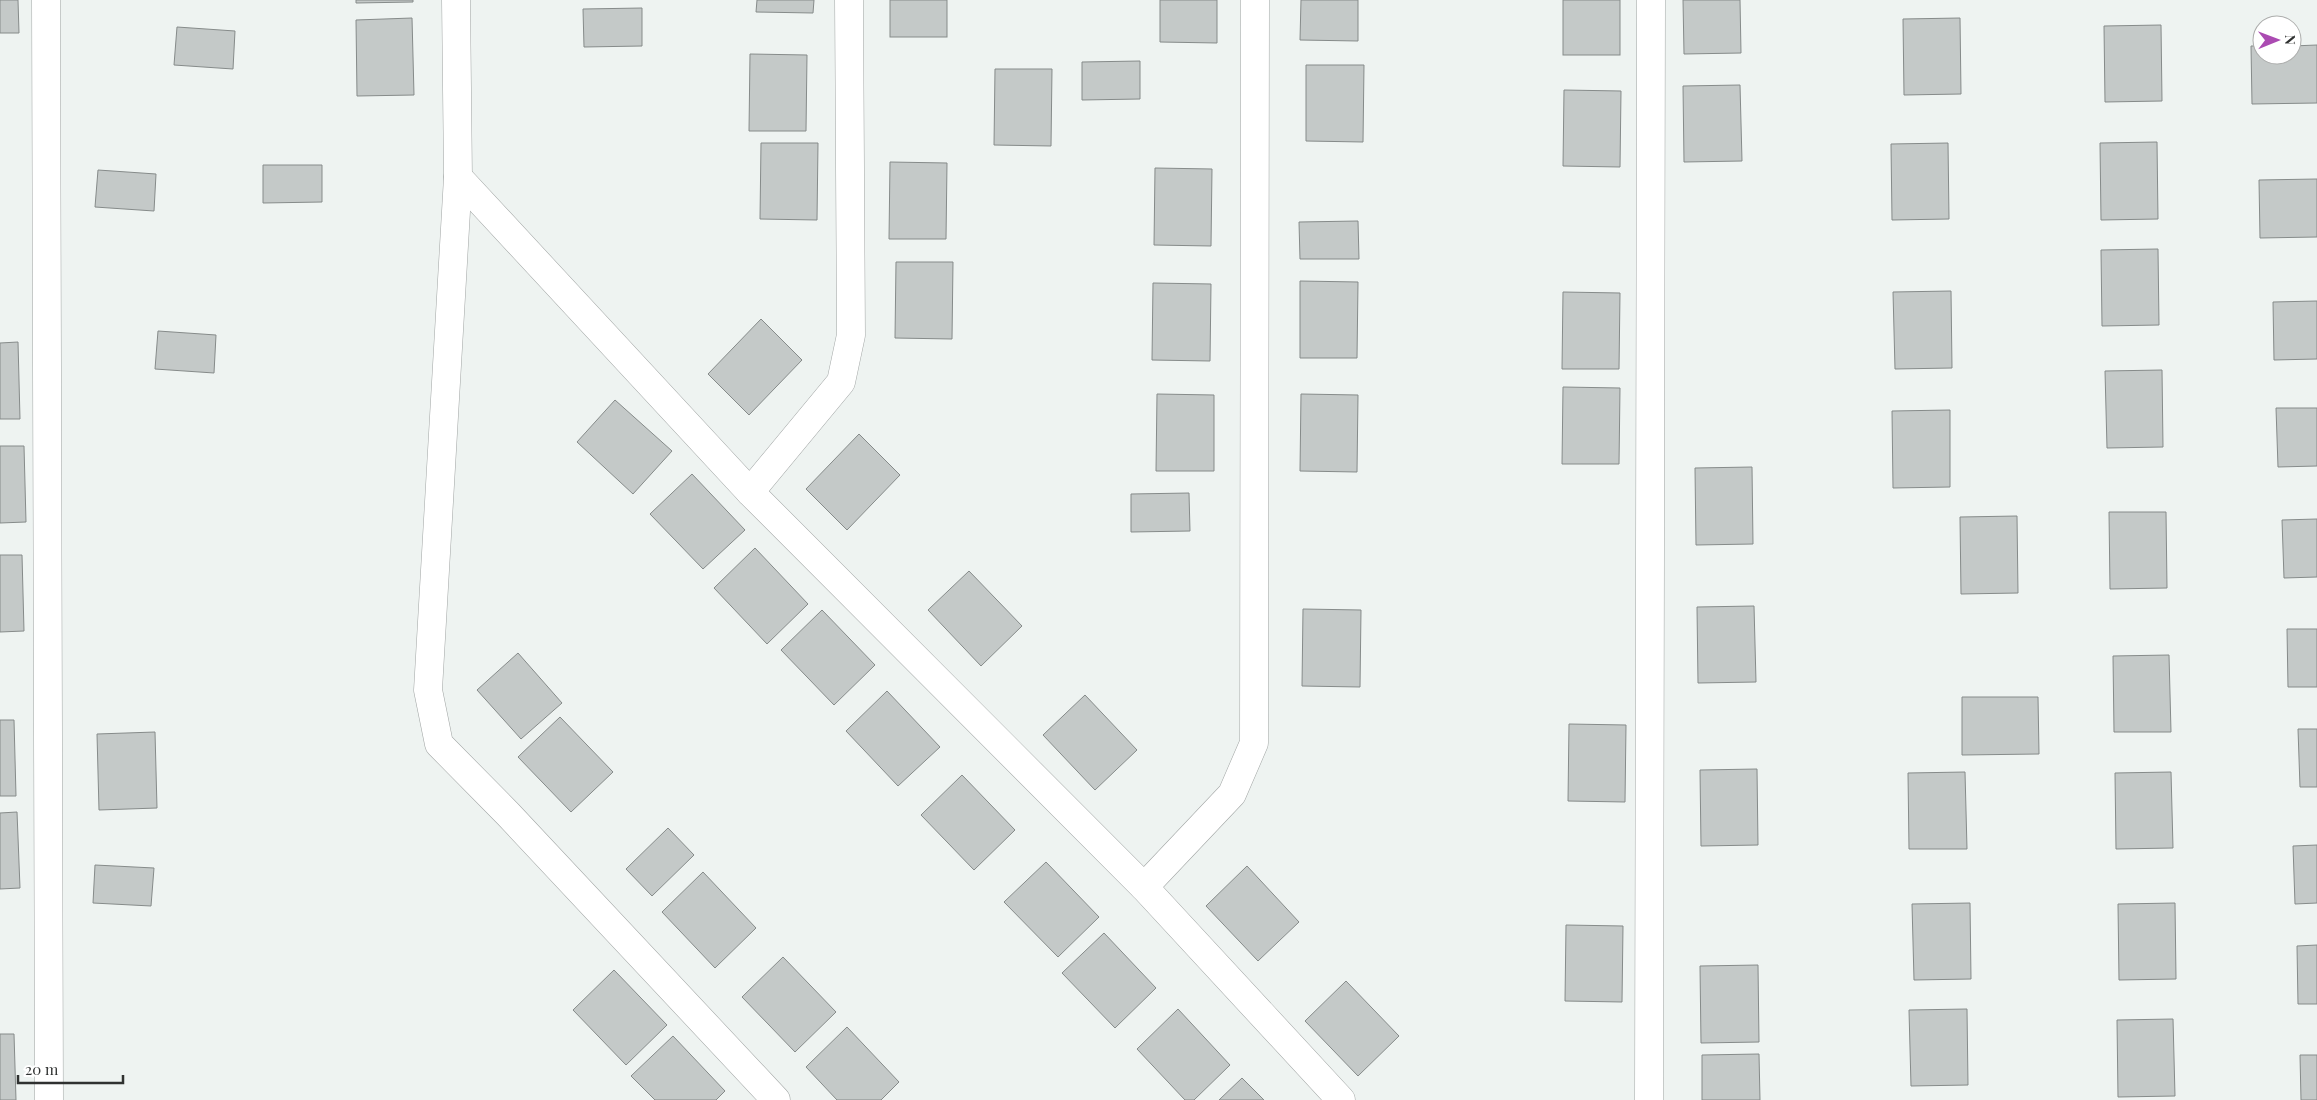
<svg xmlns="http://www.w3.org/2000/svg" width="2317" height="1100" font-family="'Playfair Display',serif">
  <style>
    .building { fill: #c4c9c8; stroke: #868b8a }
    .lines { fill: none; stroke-linecap: round; stroke-linejoin: round }
    .minor-casing { stroke: #a1a5a4; stroke-width: 29 }
    .minor { stroke: #fff; stroke-width: 28 }
  </style>
  <rect width="100%" height="100%" fill="#eef3f1"/>
  <g class="building">
    <polygon points="0,0 18,0 19,33 0,33"/>
    <polygon points="356,0 413,0 413,2 356,3"/>
    <polygon points="757,0 814,0 813,13 756,12"/>
    <rect x="890" y="0" width="57" height="37"/>
    <polygon points="1160,0 1217,0 1217,43 1160,42"/>
    <polygon points="1301,0 1358,0 1358,41 1300,40"/>
    <rect x="1563" y="0" width="57" height="55"/>
    <polygon points="1683,0 1740,0 1741,53 1684,54"/>
    <polygon points="642,8 642,46 584,47 583,9"/>
    <polygon points="412,18 414,95 357,96 356,20"/>
    <polygon points="1960,18 1961,94 1904,95 1903,19"/>
    <polygon points="2161,25 2162,101 2105,102 2104,26"/>
    <polygon points="177,27 235,31 233,69 174,65"/>
    <polygon points="2317,45 2317,103 2252,104 2251,46 2262,46 2262,55 2292,55 2292,46"/>
    <polygon points="750,54 807,55 806,131 749,131"/>
    <polygon points="1140,61 1140,99 1082,100 1082,62"/>
    <polygon points="1306,65 1364,65 1363,142 1306,141"/>
    <polygon points="995,69 1052,69 1051,146 994,145"/>
    <polygon points="1740,85 1742,161 1684,162 1683,86"/>
    <polygon points="1564,90 1621,91 1620,167 1563,166"/>
    <polygon points="2157,142 2158,219 2101,220 2100,143"/>
    <polygon points="761,143 818,143 817,220 760,219"/>
    <polygon points="1948,143 1949,219 1892,220 1891,144"/>
    <polygon points="890,162 947,163 946,239 889,239"/>
    <polygon points="263,165 322,165 322,202 263,203"/>
    <polygon points="1155,168 1212,169 1211,246 1154,245"/>
    <polygon points="98,170 156,174 154,211 95,207"/>
    <polygon points="2317,179 2317,237 2260,238 2259,180"/>
    <polygon points="1358,221 1359,259 1300,259 1299,222"/>
    <polygon points="2158,249 2159,325 2102,326 2101,250"/>
    <polygon points="896,262 953,262 952,339 895,338"/>
    <polygon points="1300,281 1358,282 1357,358 1300,358"/>
    <polygon points="1153,283 1211,284 1210,361 1152,360"/>
    <polygon points="1951,291 1952,368 1895,369 1893,292"/>
    <polygon points="1563,292 1620,293 1619,369 1562,369"/>
    <polygon points="2317,301 2317,359 2274,360 2273,302"/>
    <polygon points="761,319 802,360 749,415 708,374"/>
    <polygon points="158,331 216,335 214,373 155,369"/>
    <polygon points="18,342 20,419 0,419 0,343"/>
    <polygon points="2162,370 2163,447 2107,448 2105,371"/>
    <polygon points="1563,387 1620,388 1619,464 1562,464"/>
    <polygon points="1157,394 1214,395 1214,471 1156,471"/>
    <polygon points="1301,394 1358,395 1357,472 1300,471"/>
    <polygon points="615,400 672,451 633,494 577,442"/>
    <polygon points="2276,408 2317,408 2317,466 2278,467"/>
    <polygon points="1950,410 1950,487 1893,488 1892,411"/>
    <polygon points="859,434 900,475 847,530 806,489"/>
    <polygon points="0,446 24,446 26,522 0,523"/>
    <polygon points="1752,467 1753,544 1696,545 1695,468"/>
    <polygon points="692,474 745,530 703,569 650,514"/>
    <polygon points="1189,493 1190,531 1131,532 1131,494"/>
    <polygon points="2109,512 2166,512 2167,588 2110,589"/>
    <polygon points="2017,516 2018,593 1961,594 1960,517"/>
    <polygon points="2317,519 2317,577 2284,578 2282,520"/>
    <polygon points="755,548 808,604 767,644 714,588"/>
    <polygon points="0,555 22,555 24,631 0,632"/>
    <polygon points="969,571 1022,626 981,666 928,610"/>
    <polygon points="1754,606 1756,682 1698,683 1697,607"/>
    <polygon points="1303,609 1361,610 1360,687 1302,686"/>
    <polygon points="822,610 875,665 834,705 781,650"/>
    <polygon points="2287,629 2317,629 2317,687 2288,687"/>
    <polygon points="518,653 562,703 521,739 477,690"/>
    <polygon points="2169,655 2171,732 2114,732 2113,656"/>
    <polygon points="887,691 940,747 898,786 846,731"/>
    <polygon points="1085,695 1137,750 1095,790 1043,735"/>
    <polygon points="1962,697 2038,697 2039,754 1962,755"/>
    <polygon points="560,717 613,772 571,812 518,757"/>
    <polygon points="0,720 14,720 16,796 0,796"/>
    <polygon points="1569,724 1626,725 1625,802 1568,801"/>
    <polygon points="2298,729 2317,729 2317,787 2300,787"/>
    <polygon points="155,732 157,808 99,810 97,734"/>
    <polygon points="1757,769 1758,845 1701,846 1700,770"/>
    <polygon points="1965,772 1967,849 1909,849 1908,773"/>
    <polygon points="2171,772 2173,848 2116,849 2115,773"/>
    <polygon points="962,775 1015,830 974,870 921,815"/>
    <polygon points="17,812 20,888 0,889 0,813"/>
    <polygon points="668,828 694,855 652,896 626,869"/>
    <polygon points="2317,845 2317,903 2295,904 2293,846"/>
    <polygon points="1046,862 1099,917 1058,957 1004,902"/>
    <polygon points="95,865 154,868 151,906 93,903"/>
    <polygon points="1247,866 1299,922 1258,961 1206,906"/>
    <polygon points="703,872 756,928 715,968 662,912"/>
    <polygon points="1970,903 1971,979 1914,980 1912,904"/>
    <polygon points="2175,903 2176,979 2119,980 2118,904"/>
    <polygon points="1566,925 1623,926 1622,1002 1565,1001"/>
    <polygon points="1104,933 1156,988 1115,1028 1062,973"/>
    <polygon points="2317,945 2317,1004 2298,1004 2297,946"/>
    <polygon points="783,957 836,1012 795,1052 742,997"/>
    <polygon points="1758,965 1759,1042 1701,1043 1700,966"/>
    <polygon points="614,970 667,1025 626,1065 573,1010"/>
    <polygon points="1346,981 1399,1036 1358,1076 1305,1021"/>
    <polygon points="1178,1009 1230,1065 1194,1100 1185,1100 1137,1049"/>
    <polygon points="1967,1009 1968,1085 1911,1086 1909,1010"/>
    <polygon points="2173,1019 2175,1096 2118,1097 2117,1020"/>
    <polygon points="847,1027 899,1082 881,1100 837,1100 806,1067"/>
    <polygon points="0,1034 14,1034 16,1100 0,1100"/>
    <polygon points="673,1036 725,1091 716,1100 655,1100 631,1076"/>
    <polygon points="1759,1054 1760,1100 1702,1100 1702,1055"/>
    <polygon points="2300,1055 2317,1055 2317,1100 2301,1100"/>
    <polygon points="1242,1078 1264,1100 1219,1100"/>
  </g>
  <g class="lines">
    <defs>
      <g id="minor">
        <polyline points="46,0 49,1100"/>
        <polyline points="456,0 458,177 428,690 439,744 508,814 776,1100"/>
        <polyline points="458,177 750,492 1144,887 1341,1100"/>
        <polyline points="750,492 841,382 851,335 849,0"/>
        <polyline points="1144,887 1232,794 1254,743 1255,0"/>
        <polyline points="1649,1100 1651,0"/>
      </g>
    </defs>
    <use href="#minor" class="minor-casing"/>
    <use href="#minor" class="minor"/>
  </g>
  <g transform="translate(2277 40) rotate(89)"><circle r="24" fill="#ffffff" stroke="#acadac"/>
  <path d="M0-4L9 19L0 12L-9 19Z" fill="#ab4bb2"/>
  <text y="-8" font-size="14" font-weight="bold" text-anchor="middle" fill="#2f3130">N</text>
  </g>
  <path d="M18 1075v8h105v-8" fill="none" stroke="#2f3130" stroke-width="2.5"/>
  <text x="25" y="1075" font-size="15" fill="#2f3130" stroke="#ffffff" stroke-width="4" paint-order="stroke">20 m</text>
</svg>
